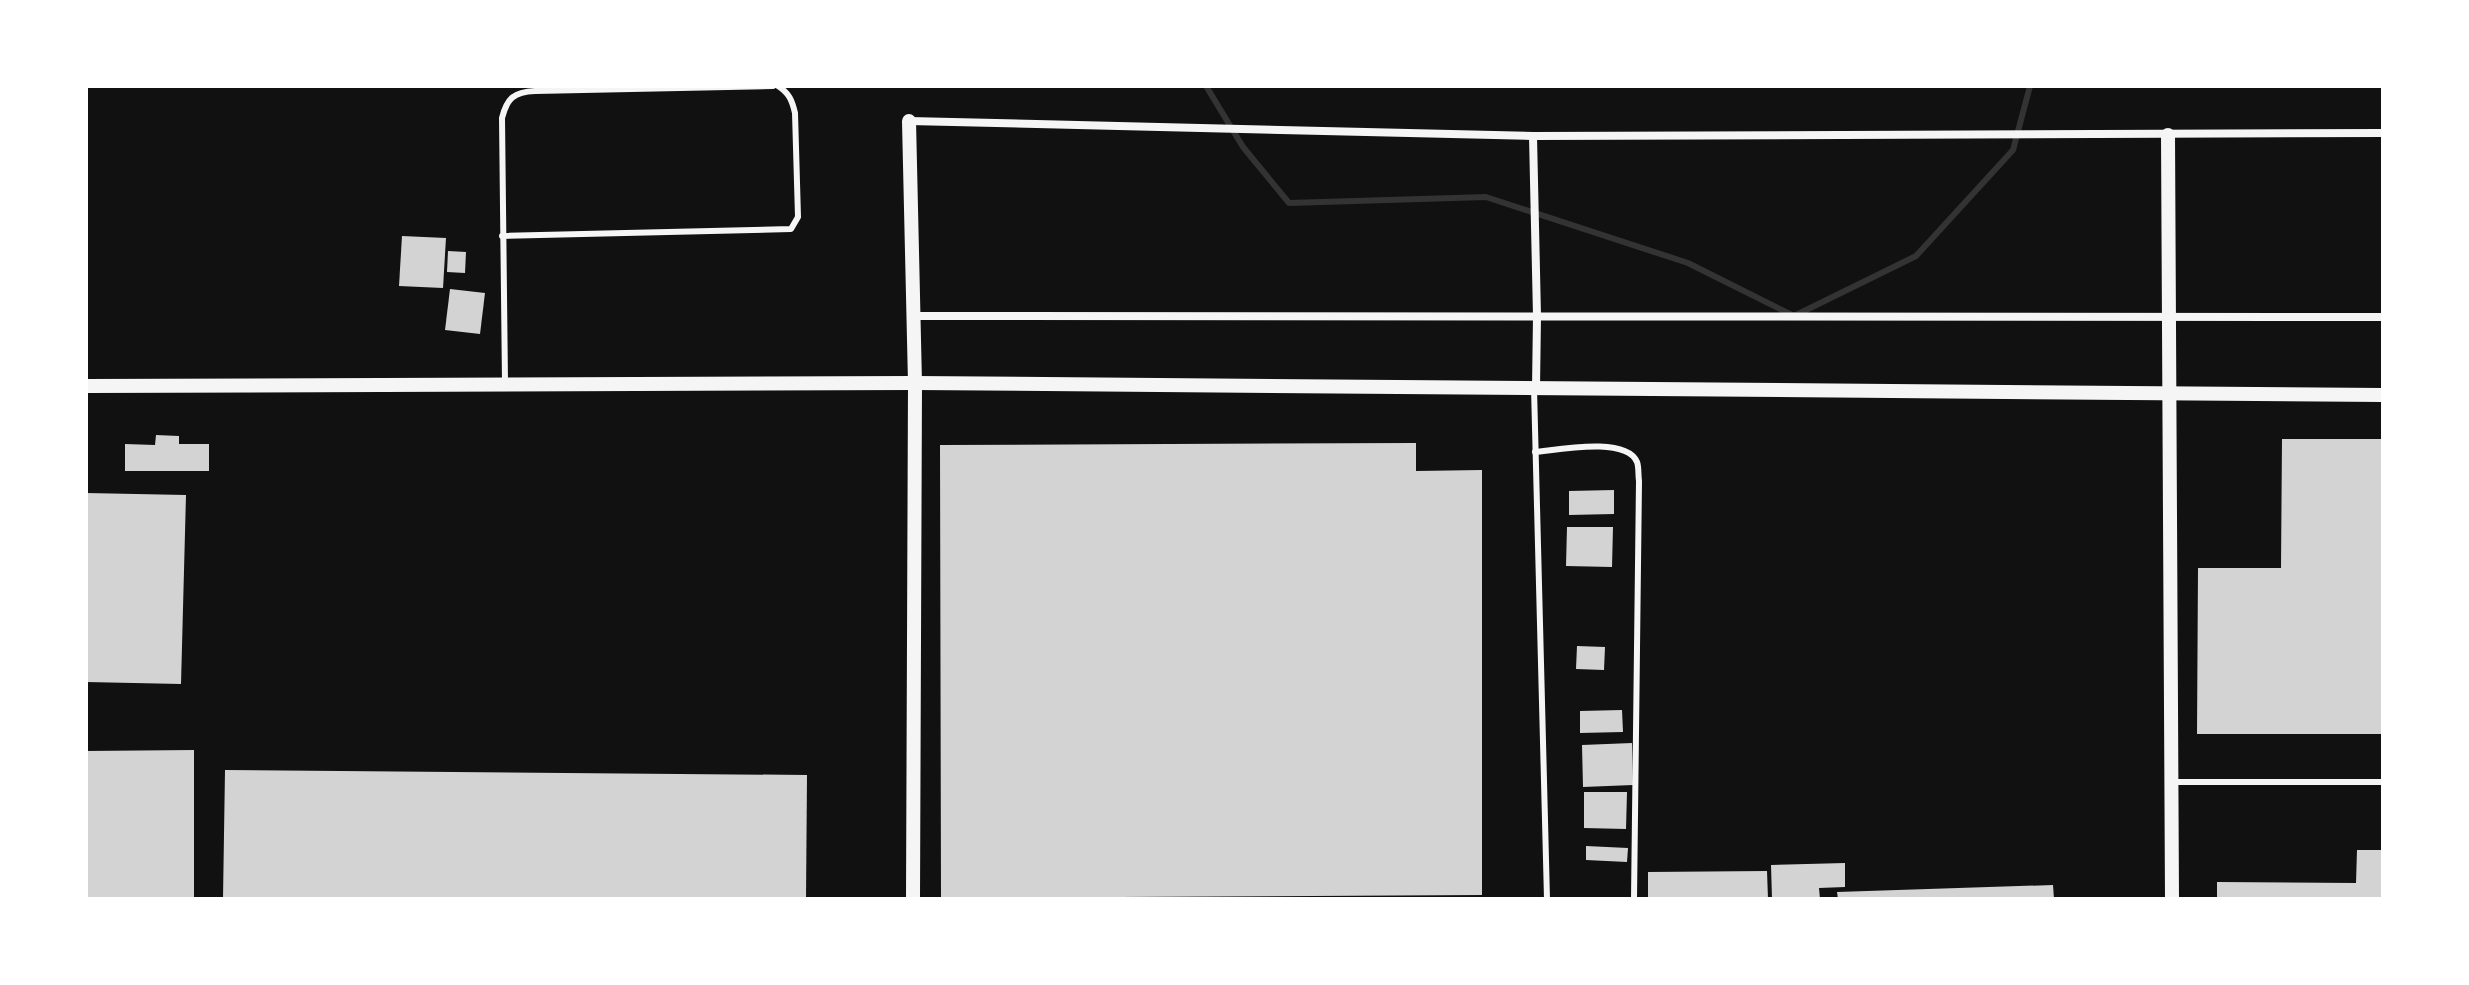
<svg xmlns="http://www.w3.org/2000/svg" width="2469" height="985" font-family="Barlow,sans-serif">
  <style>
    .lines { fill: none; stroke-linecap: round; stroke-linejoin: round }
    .stream { stroke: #333; stroke-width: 6 }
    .building { fill: #d3d3d3 }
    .service { stroke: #f5f5f5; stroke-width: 6 }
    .minor { stroke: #f5f5f5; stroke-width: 8 }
    .tertiary { stroke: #f5f5f5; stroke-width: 14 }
  </style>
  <rect width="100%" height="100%" fill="#111"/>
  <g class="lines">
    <polyline class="stream" points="1206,86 1243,147 1289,203 1486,197 1688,263 1794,316 1916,256 2013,150 2030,86"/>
  </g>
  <g class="building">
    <polygon points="402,236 446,238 443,288 399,286"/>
    <polygon points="448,251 466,252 465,273 447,272"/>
    <polygon points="450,289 485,293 480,334 445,330"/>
    <polygon points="156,435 179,436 179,444 209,444 209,471 125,471 125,444 155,445"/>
    <polygon points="2282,439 2383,439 2383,734 2197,734 2198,568 2281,568"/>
    <polygon points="1416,443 1416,471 1482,470 1482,895 941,898 940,445"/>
    <polygon points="1614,490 1614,514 1569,515 1569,491"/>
    <polygon points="86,493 186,495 181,684 86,682"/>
    <polygon points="1567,527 1613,527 1612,567 1566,566"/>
    <polygon points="1577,646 1605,647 1604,670 1576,669"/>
    <polygon points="1622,710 1623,732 1580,733 1580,711"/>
    <polygon points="1632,743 1633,785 1583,787 1582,745"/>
    <polygon points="194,750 194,899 86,899 86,751"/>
    <polygon points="225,770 807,775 806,899 223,899"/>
    <polygon points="1584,792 1627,792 1626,829 1584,828"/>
    <polygon points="1586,846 1628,848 1627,862 1586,860"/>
    <polygon points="2357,850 2383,850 2383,899 2217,899 2217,882 2356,883"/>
    <polygon points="1845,863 1845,887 1819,888 1820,899 1772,899 1771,865"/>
    <polygon points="1767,871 1768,899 1648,899 1648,872"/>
    <polygon points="2053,885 2054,899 1838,899 1837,892"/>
  </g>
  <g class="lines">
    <g class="service">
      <path d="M 502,236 L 791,229 L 798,217 L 795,113 C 792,100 789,93 778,86"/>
      <path d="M 505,383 L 502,118 C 507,98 514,92 535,91 L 773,86"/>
      <polyline points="1534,388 1547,899"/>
      <path d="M 1535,452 C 1557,450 1626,436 1637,462 C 1639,467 1638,475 1639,481 L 1634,899"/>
      <polyline points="2171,782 2383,782"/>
    </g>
    <g class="minor">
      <polyline points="909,121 1533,136 2383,133"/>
      <polyline points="1533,136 1537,316 1536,388"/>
      <polyline points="912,316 2383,317"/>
    </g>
    <g class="tertiary">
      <polyline points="909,121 915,383 913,899"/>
      <polyline points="2168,135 2172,899"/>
      <polyline points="86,386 915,383 2383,395"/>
    </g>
  </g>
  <rect width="2469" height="985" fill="none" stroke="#ffffff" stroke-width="176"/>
</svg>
